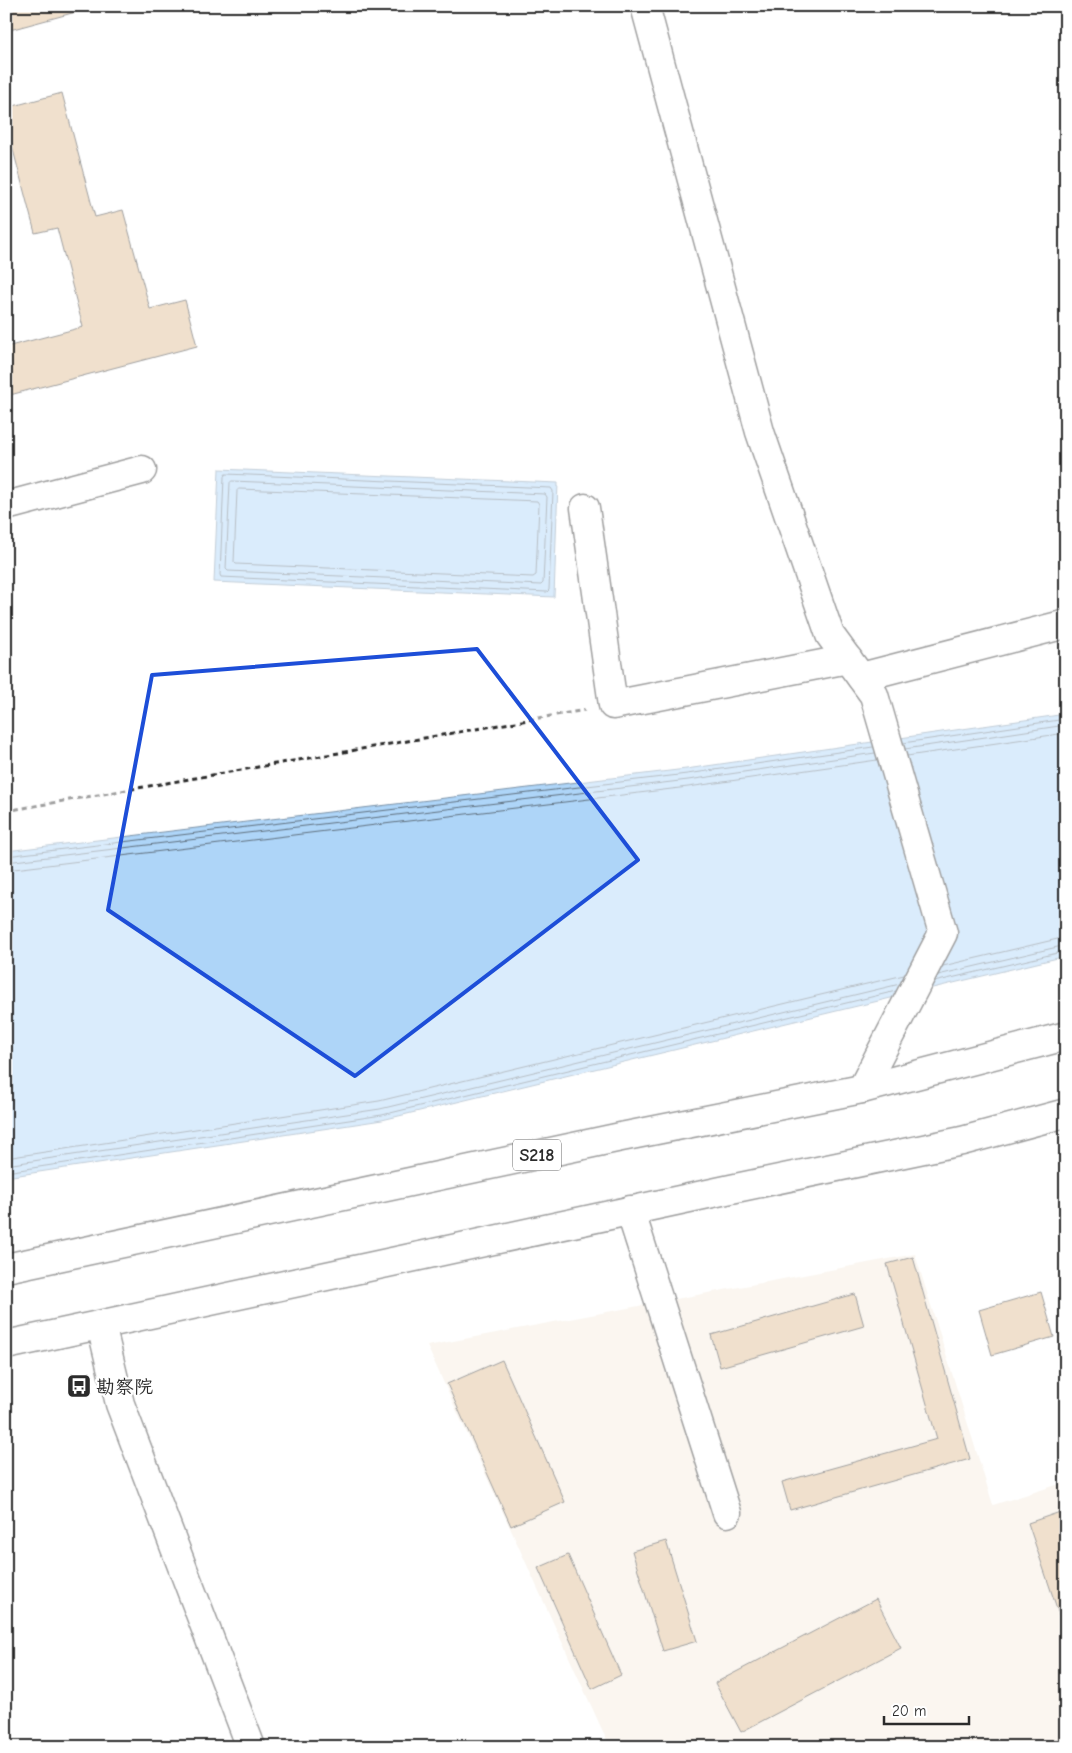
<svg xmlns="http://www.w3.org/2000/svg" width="1072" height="1753" font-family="'Comic Neue','LXGW WenKai TC',sans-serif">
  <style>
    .built { fill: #f5ebde }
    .water { fill: #aed5f8; stroke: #7a91a6 }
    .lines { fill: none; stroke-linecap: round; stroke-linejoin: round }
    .shore { stroke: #5f6f7d; stroke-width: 1 }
    .building { fill: #debb90; stroke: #2b2b2b }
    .minor-casing { stroke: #2b2b2b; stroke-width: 31 }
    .major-casing { stroke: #2b2b2b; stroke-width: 31 }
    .path { stroke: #2b2b2b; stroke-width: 3; stroke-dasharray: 5 4; stroke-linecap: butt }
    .minor { stroke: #fff; stroke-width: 28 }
    .major { stroke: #fff; stroke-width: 28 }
    .marked { fill: none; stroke: #1d4ed8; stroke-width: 4; stroke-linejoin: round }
    .labels { text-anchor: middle; stroke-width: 4.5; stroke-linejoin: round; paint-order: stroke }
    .shield { fill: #fff; stroke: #6b6b6b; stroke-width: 1 }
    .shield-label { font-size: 18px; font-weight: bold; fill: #2b2b2b }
    .poi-label { font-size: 19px; fill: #2b2b2b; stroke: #fff; text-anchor: start }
  </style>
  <rect width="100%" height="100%" fill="#fff"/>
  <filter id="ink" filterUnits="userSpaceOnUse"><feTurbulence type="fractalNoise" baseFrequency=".02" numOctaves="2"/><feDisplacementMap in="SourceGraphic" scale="10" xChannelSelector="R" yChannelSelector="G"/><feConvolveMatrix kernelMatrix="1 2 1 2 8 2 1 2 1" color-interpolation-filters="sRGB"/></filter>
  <g filter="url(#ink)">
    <polygon class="built" points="915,1254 993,1505 1066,1482 1066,1747 610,1747 427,1346"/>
    <g class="water">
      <polygon points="219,469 558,483 554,597 214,582"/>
      <polygon points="1066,714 1066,956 382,1120 6,1177 6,851 686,769"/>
    </g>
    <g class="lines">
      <g class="shore">
        <polygon points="226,474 551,488 553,491 549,590 547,592 221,577 220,575 224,477"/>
        <polygon points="232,481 545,494 547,497 543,583 541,585 228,571 226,569 230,483"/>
        <polygon points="239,489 537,501 539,504 536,575 533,577 236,564 234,562 237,491"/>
        <polyline points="903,743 1066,719"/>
        <polyline points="905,749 1066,725"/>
        <polyline points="907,756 1066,733"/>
        <polyline points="6,856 687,774 873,747"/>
        <polyline points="6,862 688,780 875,753"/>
        <polyline points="6,870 688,787 877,760"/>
        <polyline points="943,966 1066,937"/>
        <polyline points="938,975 1066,945"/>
        <polyline points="934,982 1066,951"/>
        <polyline points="6,1158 379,1101 904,975"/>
        <polyline points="6,1165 380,1109 900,984"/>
        <polyline points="6,1172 382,1115 896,991"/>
      </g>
    </g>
    <g class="building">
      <polygon points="6,6 75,6 76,12 6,31"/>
      <polygon points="62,93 95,217 123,210 150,309 185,300 197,346 6,396 6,347 83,327 57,228 35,233 6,123 6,108"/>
      <polygon points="913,1257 970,1459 790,1510 782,1482 937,1439 887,1264"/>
      <polygon points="1041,1292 1054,1337 992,1355 979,1310"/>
      <polygon points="855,1294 864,1326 720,1367 711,1335"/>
      <polygon points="502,1360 565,1502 511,1526 447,1384"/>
      <polygon points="1066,1510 1066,1635 1028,1523"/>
      <polygon points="666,1541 697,1641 663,1651 632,1551"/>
      <polygon points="568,1555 621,1675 592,1689 538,1568"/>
      <polygon points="876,1599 901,1648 741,1732 715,1683"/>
    </g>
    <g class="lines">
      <defs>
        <g id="minor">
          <polyline points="645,6 760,432 830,635 874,695 943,933 862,1089"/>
          <polyline points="6,506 142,470"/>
          <polyline points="585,508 613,705 848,659"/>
          <polyline points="861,677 1066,624"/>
          <polyline points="630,1210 727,1513"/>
          <polyline points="101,1325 120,1404 251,1747"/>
        </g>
        <g id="major">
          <polyline points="6,1268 621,1137 862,1089 1066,1036"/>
          <polyline points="6,1345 731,1189 962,1141 1066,1113"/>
        </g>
      </defs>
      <use href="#minor" class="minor-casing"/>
      <use href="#major" class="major-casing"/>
      <polyline class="path" points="6,811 585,710"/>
      <use href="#minor" class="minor"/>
      <use href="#major" class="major"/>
    </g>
  </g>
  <path d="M0 0H1072V1753H0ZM 477,649 L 638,860 L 355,1076 L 108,910 L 152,675 Z" fill="#fff" fill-opacity=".55" fill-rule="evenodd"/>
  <path class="marked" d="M 477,649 L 638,860 L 355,1076 L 108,910 L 152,675 Z"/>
  <defs>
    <symbol id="bus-square" viewBox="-11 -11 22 22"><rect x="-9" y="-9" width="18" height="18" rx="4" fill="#2b2b2b" stroke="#fff"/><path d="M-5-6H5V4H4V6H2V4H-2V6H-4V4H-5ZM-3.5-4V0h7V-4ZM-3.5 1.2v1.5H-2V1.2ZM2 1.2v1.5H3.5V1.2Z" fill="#fff"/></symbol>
  </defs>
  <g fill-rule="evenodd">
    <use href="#bus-square" x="65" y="1372" width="28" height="28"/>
  </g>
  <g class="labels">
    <rect class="shield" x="513" y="1139.5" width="48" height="31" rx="4"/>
    <g class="shield-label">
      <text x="537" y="1161">S218</text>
    </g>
    <g class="poi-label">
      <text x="96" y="1393">勘察院</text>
    </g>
  </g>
  <rect width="1072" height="1753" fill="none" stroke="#fff" stroke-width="25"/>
  <rect x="12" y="12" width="1047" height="1728" fill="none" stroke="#2b2b2b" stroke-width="2" filter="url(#ink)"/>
  <path d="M884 1716v8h85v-8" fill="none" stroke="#2b2b2b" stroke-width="2.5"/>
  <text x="892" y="1716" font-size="15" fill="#2b2b2b" stroke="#ffffff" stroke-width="4" paint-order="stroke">20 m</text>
</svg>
